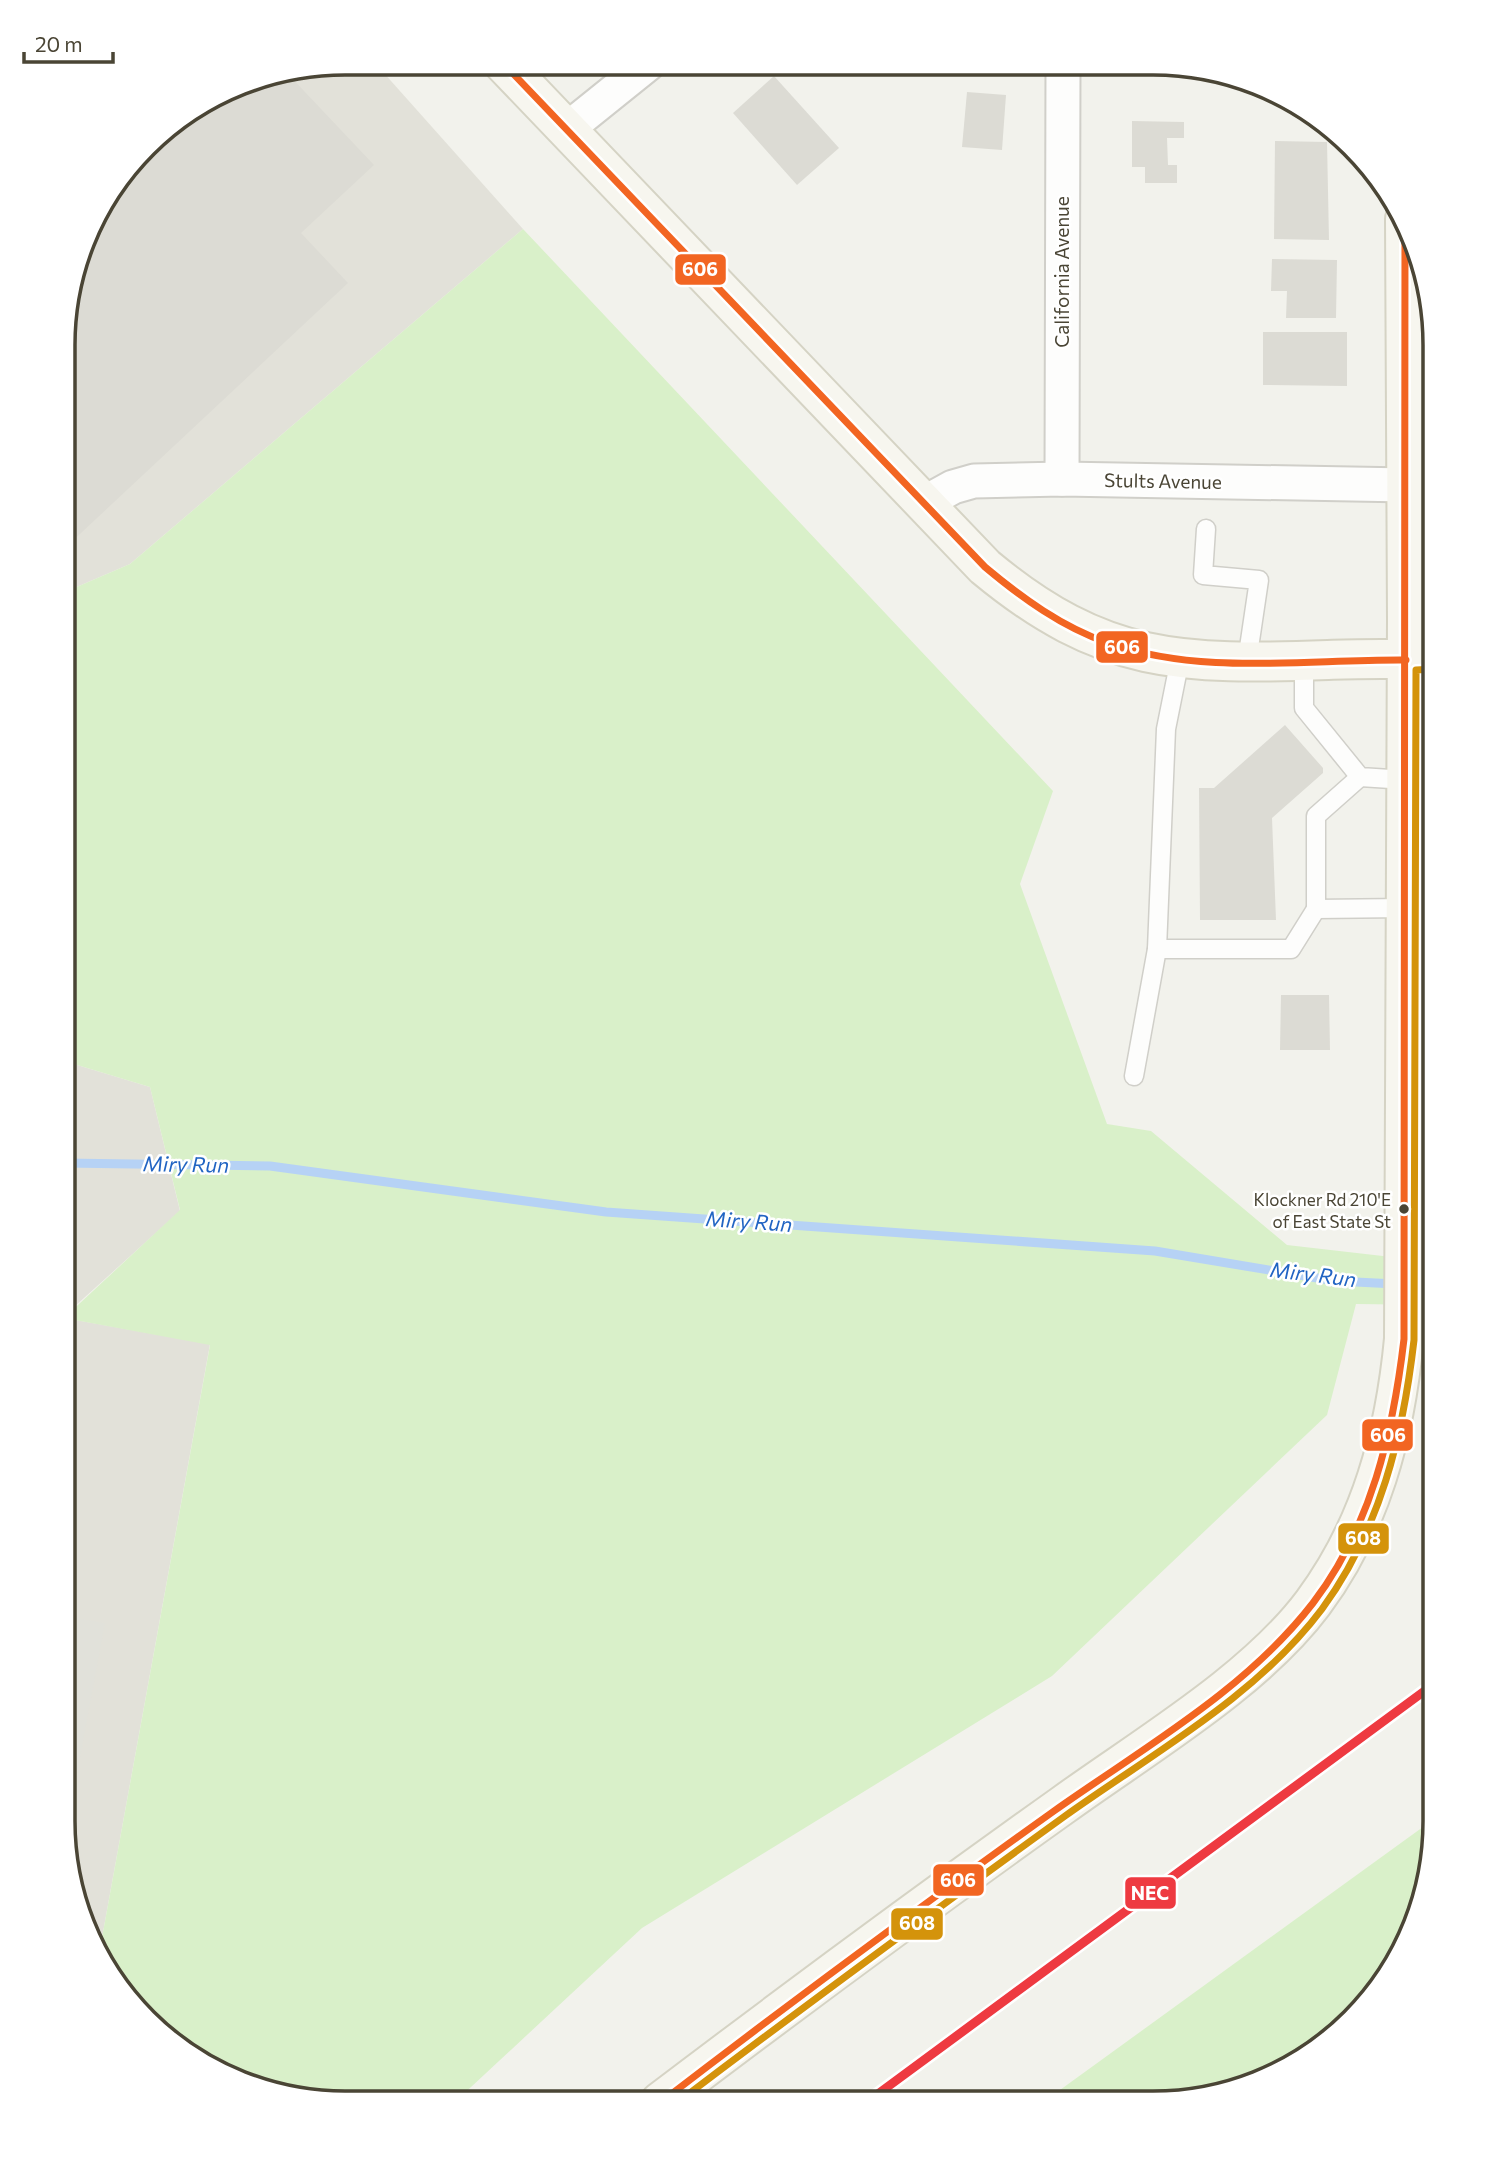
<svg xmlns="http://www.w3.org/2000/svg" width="1498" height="2166" font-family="Commissioner,sans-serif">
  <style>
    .industrial { fill: #e2e1d9 }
    .green { fill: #d9f0c9 }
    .parking { fill: #e1e1da }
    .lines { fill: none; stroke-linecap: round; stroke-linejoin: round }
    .stream { stroke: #b6d2f5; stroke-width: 9 }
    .building { fill: #dcdbd4 }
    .lane-casing { stroke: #d0cfc9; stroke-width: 21 }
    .street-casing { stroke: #d0cfc9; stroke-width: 37 }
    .secondary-casing { stroke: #d5d3c4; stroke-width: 42 }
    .lane { stroke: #fdfdfc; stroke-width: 18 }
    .street { stroke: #fdfdfc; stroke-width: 33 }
    .secondary { stroke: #f7f6ef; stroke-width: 38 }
    .bus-1-casing { stroke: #fff; stroke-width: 12 }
    .bus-2-casing { stroke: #fff; stroke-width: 12 }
    .bus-1 { stroke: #f26522; stroke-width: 7 }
    .bus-2 { stroke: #d4930b; stroke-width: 7 }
    .rail-1-casing { stroke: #fff; stroke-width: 14 }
    .rail-1 { stroke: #ee3a41; stroke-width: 9 }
    .bus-dot { fill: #4a4535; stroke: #fff; stroke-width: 2.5 }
    .labels { text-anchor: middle; stroke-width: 5; stroke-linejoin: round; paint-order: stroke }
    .bus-label { font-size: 17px; fill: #4a4535; stroke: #fff; text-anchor: end }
    .street-label { font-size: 19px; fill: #4a4535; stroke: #fff }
    .water-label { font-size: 21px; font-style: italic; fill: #2164c3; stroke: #fff }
    .rim { fill: none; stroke: #4a4535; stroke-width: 3.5 }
    .line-badge { stroke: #fff; stroke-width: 2.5 }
    .badge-label { font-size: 19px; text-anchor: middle; font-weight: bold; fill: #fff }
  </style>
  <rect width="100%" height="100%" fill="#f2f2ec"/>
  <g class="industrial">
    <polygon points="345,63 375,63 523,229 130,564 65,592 65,308 101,204 159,133 254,78"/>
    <polygon points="64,1061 150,1087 180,1211 64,1316"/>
    <polygon points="64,1318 210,1344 99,1954 92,1945 63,1821"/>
  </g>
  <g class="green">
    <polygon points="523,229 1053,791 1020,884 1107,1124 1151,1131 1287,1245 1435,1262 1435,1305 1356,1304 1327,1415 1052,1676 642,1928 456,2101 308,2101 237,2082 174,2045 99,1954 210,1345 64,1318 180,1210 150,1087 64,1061 65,592 130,564"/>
    <path d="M 1434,1819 C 1435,1920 1378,2014 1292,2065 C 1264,2081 1186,2099 1154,2103 C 1117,2107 1078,2103 1042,2103 Z"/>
  </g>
  <polygon class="parking" points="63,1616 105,1623 66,1832 63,1821"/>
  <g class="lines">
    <g class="stream">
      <polyline points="64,1163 270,1166 606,1212 1155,1251 1335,1281 1396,1284"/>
      <polyline points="1413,1285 1435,1286"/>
    </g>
  </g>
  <g class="building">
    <polygon points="287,73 374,165 301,233 348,283 65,548 65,308 101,204 159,133 254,78"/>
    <polygon points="774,76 839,148 797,185 733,113"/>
    <polygon points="967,92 1006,95 1002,150 962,147"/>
    <polygon points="1132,121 1184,122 1184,138 1167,138 1168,165 1177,165 1177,183 1145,183 1145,167 1132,167"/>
    <polygon points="1275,141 1327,142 1329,240 1274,239"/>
    <polygon points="1272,259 1337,260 1336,318 1286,318 1287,291 1271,291"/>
    <polygon points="1263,332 1347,332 1347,386 1263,385"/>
    <polygon points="1285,725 1323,768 1323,773 1272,818 1276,920 1200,920 1199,788 1214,788"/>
    <polygon points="1281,995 1329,995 1330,1050 1280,1050"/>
  </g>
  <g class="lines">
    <defs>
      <g id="lane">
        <polyline points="1206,529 1203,575 1259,580 1247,661"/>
        <polyline points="1304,660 1304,708 1360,777 1406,780"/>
        <polyline points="1360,777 1316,816 1316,909 1405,908"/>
        <polyline points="1406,801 1435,796"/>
        <polyline points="1157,949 1291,949 1316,909"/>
        <polyline points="1134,1076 1157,949 1166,729 1180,659"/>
      </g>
      <g id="street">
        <polyline points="566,130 648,64"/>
        <polyline points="1062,479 1063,65"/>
        <polyline points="924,503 953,487 974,481 1062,479 1407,485"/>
      </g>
      <g id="secondary">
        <path d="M 503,63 L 985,567 C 1103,665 1182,665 1328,660 C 1364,658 1399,660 1435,658"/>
        <path d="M 660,2102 C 793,2001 927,1902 1063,1805 C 1143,1747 1254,1682 1313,1603 C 1371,1525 1395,1434 1404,1339 L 1407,619 L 1405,219"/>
      </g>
    </defs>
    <use href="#lane" class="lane-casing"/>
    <use href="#street" class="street-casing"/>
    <use href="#secondary" class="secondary-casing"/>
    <use href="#lane" class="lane"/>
    <use href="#street" class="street"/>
    <use href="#secondary" class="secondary"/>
    <defs>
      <g id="bus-1">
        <path d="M 503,63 L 985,567 C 1022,598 1062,627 1108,643 C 1203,676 1307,659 1406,660"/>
        <path d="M 661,2102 C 790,2003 921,1906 1054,1811 C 1143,1748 1245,1691 1313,1603 C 1371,1527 1393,1433 1404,1339 L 1405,219"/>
      </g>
      <path id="bus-2" d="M 678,2102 C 806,2005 935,1910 1065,1816 C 1153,1753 1256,1697 1322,1609 C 1380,1530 1403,1436 1414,1340 L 1416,670 L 1435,669"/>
    </defs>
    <use href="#bus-1" class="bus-1-casing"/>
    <use href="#bus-2" class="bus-2-casing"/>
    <use href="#bus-1" class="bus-1"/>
    <use href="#bus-2" class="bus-2"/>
    <defs>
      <polyline id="rail-1" points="867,2102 1434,1684"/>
    </defs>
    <use href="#rail-1" class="rail-1-casing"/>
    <use href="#rail-1" class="rail-1"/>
  </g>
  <circle class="bus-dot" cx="1404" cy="1209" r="6"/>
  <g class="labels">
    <g class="bus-label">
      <text x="1391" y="1206">Klockner Rd 210'E<tspan x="1391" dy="22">of East State St</tspan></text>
    </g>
    <g class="street-label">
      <text transform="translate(1062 272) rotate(-90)" y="7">California Avenue</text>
      <text transform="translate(1163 481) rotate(1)" y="7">Stults Avenue</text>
    </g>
    <g class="water-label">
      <text transform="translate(186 1165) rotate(1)" y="7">Miry Run</text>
      <text transform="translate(749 1222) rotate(4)" y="7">Miry Run</text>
      <text transform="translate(1313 1275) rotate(7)" y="7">Miry Run</text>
    </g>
  </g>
  <path d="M0 0H1498V2166H0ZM345 75H1153A270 270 0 0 1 1423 345V1821A270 270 0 0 1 1153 2091H345A270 270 0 0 1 75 1821V345A270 270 0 0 1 345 75Z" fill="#fff" fill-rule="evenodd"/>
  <path class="rim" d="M345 75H1153A270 270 0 0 1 1423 345V1821A270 270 0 0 1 1153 2091H345A270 270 0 0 1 75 1821V345A270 270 0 0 1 345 75Z"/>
  <g class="line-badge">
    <rect x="674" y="253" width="53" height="33" rx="7" fill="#f26522"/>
    <rect x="1095" y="630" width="54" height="34" rx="7" fill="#f26522"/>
    <rect x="1361" y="1418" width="53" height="34" rx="7" fill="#f26522"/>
    <rect x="1337" y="1522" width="53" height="33" rx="7" fill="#d4930b"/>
    <rect x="932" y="1863" width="53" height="34" rx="7" fill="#f26522"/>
    <rect x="1124" y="1876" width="53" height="34" rx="7" fill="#ee3a41"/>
    <rect x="890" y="1907" width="54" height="34" rx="7" fill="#d4930b"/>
  </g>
  <g class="badge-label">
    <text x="700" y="276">606</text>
    <text x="1122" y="654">606</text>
    <text x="1388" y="1442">606</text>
    <text x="1363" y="1545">608</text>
    <text x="958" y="1887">606</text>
    <text x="1150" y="1900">NEC</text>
    <text x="917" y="1930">608</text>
  </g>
  <path d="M24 52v10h89v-10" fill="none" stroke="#4a4535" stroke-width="3.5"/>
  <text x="35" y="52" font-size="21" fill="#4a4535" stroke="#ffffff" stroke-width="5" paint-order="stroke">20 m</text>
</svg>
